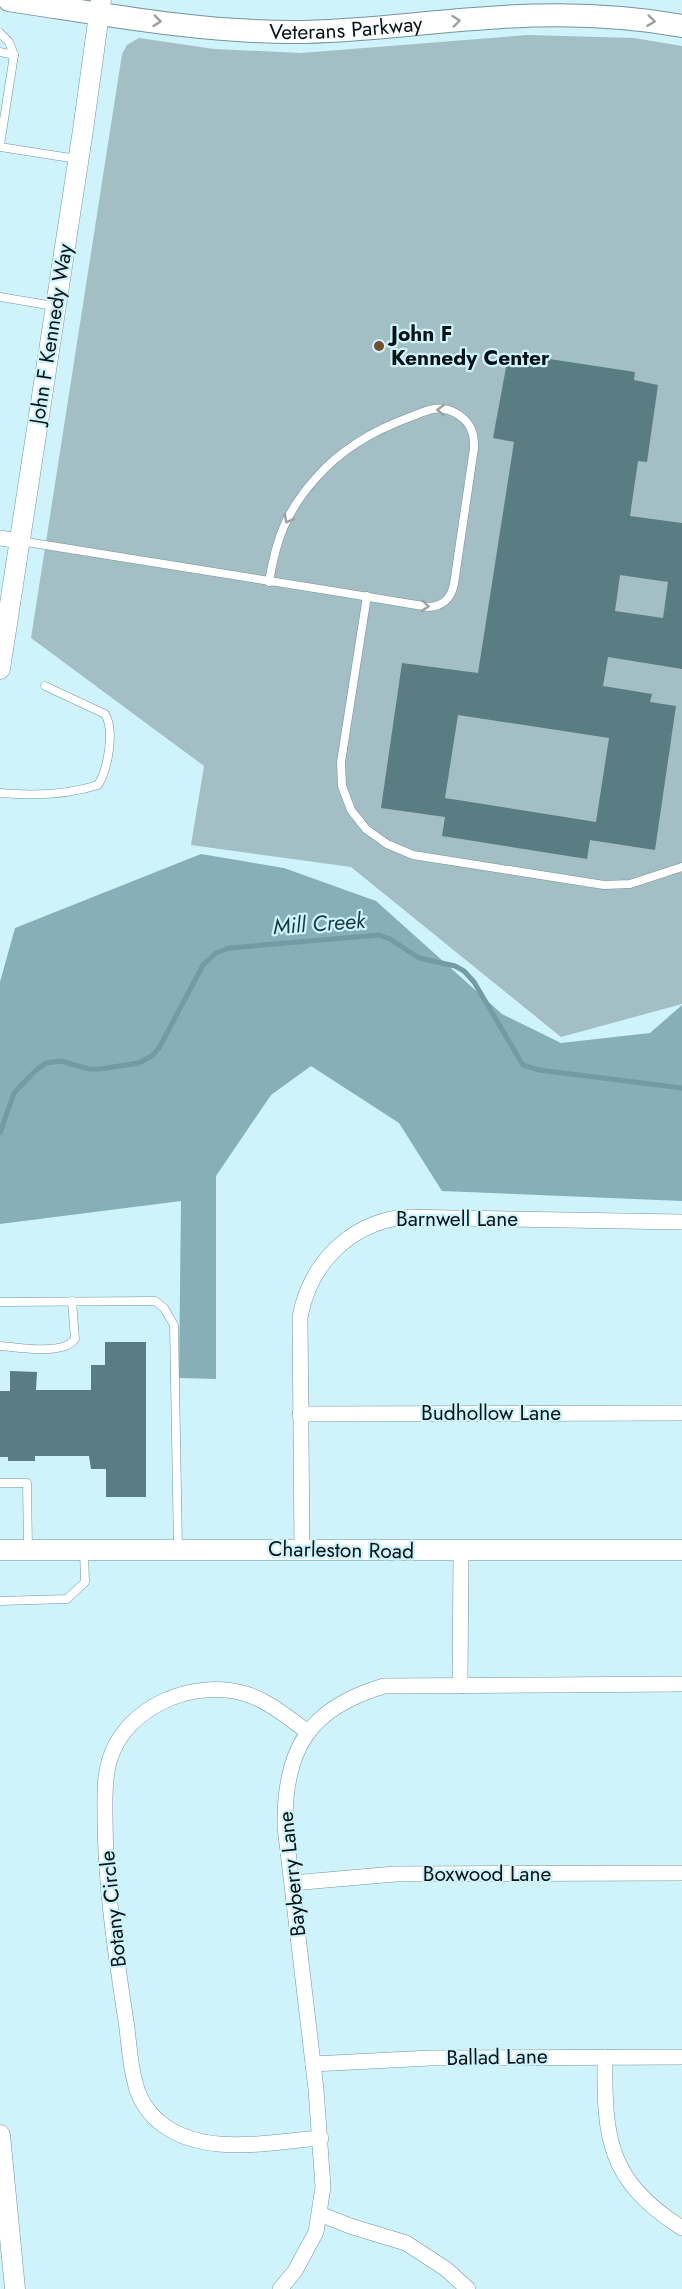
<svg xmlns="http://www.w3.org/2000/svg" width="682" height="2289" font-family="Jost,sans-serif">
  <style>
    .green { fill: #a3bec4 }
    .forest { fill: #86afb8 }
    .lines { fill: none; stroke-linecap: round; stroke-linejoin: round }
    .stream { stroke: #739ba4; stroke-width: 5 }
    .building { fill: #5a7c83; fill-rule: evenodd }
    .service-casing { stroke: #72949c; stroke-width: 9 }
    .minor-casing { stroke: #72949c; stroke-width: 16 }
    .tertiary-casing { stroke: #72949c; stroke-width: 21 }
    .secondary-casing { stroke: #72949c; stroke-width: 24 }
    .service { stroke: #fff; stroke-width: 8 }
    .minor { stroke: #fff; stroke-width: 15 }
    .tertiary { stroke: #fff; stroke-width: 20 }
    .secondary { stroke: #fff; stroke-width: 22 }
    .oneway { stroke: #9ba1a2 }
    .poi-dot { fill: #744e2a; stroke: #cef3fb; stroke-width: 2 }
    .labels { text-anchor: middle; stroke-width: 4.5; stroke-linejoin: round; paint-order: stroke }
    .street-label { font-size: 21px; fill: #061316; stroke: #cef3fb }
    .poi-label { font-size: 21px; font-weight: bold; fill: #061316; stroke: #cef3fb; text-anchor: start }
    .water-label { font-size: 22px; font-style: italic; fill: #163d44; stroke: #cef3fb }
  </style>
  <rect width="100%" height="100%" fill="#cef3fb"/>
  <polygon class="green" points="528,35 634,38 682,46 682,1004 561,1037 351,867 191,845 204,766 31,638 122,54 127,45 139,38 214,49 301,53"/>
  <polygon class="forest" points="201,854 284,868 376,901 502,1014 561,1043 650,1033 682,1005 682,1201 442,1191 399,1123 311,1066 271,1095 216,1176 216,1379 179,1378 181,1201 0,1224 0,982 15,928"/>
  <g class="lines">
    <polyline class="stream" points="0,1133 14,1093 35,1071 46,1063 61,1061 89,1069 100,1069 139,1063 153,1055 159,1048 203,965 216,953 229,948 379,935 390,939 419,958 455,966 464,971 474,982 523,1065 539,1070 682,1088"/>
  </g>
  <g class="building">
    <path d="M 543,358 L 635,372 L 634,380 L 658,385 L 647,462 L 638,461 L 630,516 L 682,523 L 682,669 L 608,657 L 603,686 L 652,694 L 650,702 L 676,706 L 655,850 L 590,840 L 587,859 L 442,836 L 445,817 L 381,808 L 402,663 L 478,673 L 514,442 L 493,438 L 507,362 L 542,367 ZM 620,575 L 668,582 L 663,618 L 615,611 ZM 458,715 L 609,738 L 596,822 L 445,798 Z"/>
    <polygon points="105,1342 146,1342 146,1497 106,1497 106,1469 91,1469 89,1456 35,1456 35,1461 8,1461 8,1457 0,1457 0,1391 10,1391 10,1371 37,1372 36,1390 91,1390 91,1365 105,1365"/>
  </g>
  <g class="lines">
    <defs>
      <g id="service">
        <polyline points="0,33 9,42 14,55 0,145"/>
        <polyline points="0,52 14,55"/>
        <polyline points="0,147 77,159"/>
        <polyline points="0,297 54,306"/>
        <path d="M 20,541 C 157,563 293,584 429,607 C 444,606 451,598 454,584 L 474,448 C 474,436 473,428 464,419 C 458,414 452,410 444,409 C 434,407 423,412 413,416 C 376,429 341,449 315,479 C 286,512 276,539 269,582"/>
        <polyline points="367,596 341,762 342,786 351,810 366,829 387,844 413,855 604,885 630,884 682,867"/>
        <path d="M 0,793 C 33,796 67,795 98,785 C 108,769 115,730 105,714 L 45,686"/>
        <polyline points="0,1302 155,1301 164,1308 174,1325 178,1548"/>
        <path d="M 0,1346 C 19,1347 63,1356 75,1339 L 72,1301"/>
        <polyline points="0,1483 27,1483 28,1548"/>
        <polyline points="0,1601 67,1599 85,1582 84,1551"/>
      </g>
      <g id="minor">
        <polyline points="0,538 19,541"/>
        <polyline points="300,1414 682,1413"/>
        <path d="M 302,1549 L 300,1317 C 310,1264 348,1225 402,1217 L 682,1222"/>
        <polyline points="460,1686 461,1552"/>
        <path d="M 308,1732 C 288,1718 269,1701 246,1694 C 193,1678 124,1707 109,1762 C 104,1779 105,1798 105,1816 C 105,1882 115,1949 125,2015 C 129,2037 129,2061 135,2082 C 138,2097 147,2111 158,2121 C 202,2158 268,2142 321,2138"/>
        <polyline points="292,1883 395,1874 682,1873"/>
        <path d="M 605,2057 C 604,2139 608,2181 682,2228"/>
        <polyline points="313,2064 430,2058 682,2057"/>
        <polyline points="320,2214 350,2226 406,2243 446,2269 468,2289"/>
        <path d="M 280,2289 L 295,2271 L 316,2232 L 323,2187 L 316,2089 L 285,1826 C 284,1749 309,1708 384,1686 L 682,1684"/>
      </g>
      <g id="tertiary">
        <polyline points="0,669 83,130 101,0"/>
        <polyline points="0,1550 682,1550"/>
        <polyline points="0,2135 15,2289"/>
      </g>
      <g id="secondary">
        <path id="s1" d="M 9,0 C 103,14 198,32 293,32 C 358,32 423,22 488,18 C 552,13 618,14 682,26"/>
      </g>
    </defs>
    <use href="#service" class="service-casing"/>
    <use href="#minor" class="minor-casing"/>
    <use href="#tertiary" class="tertiary-casing"/>
    <use href="#secondary" class="secondary-casing"/>
    <use href="#service" class="service"/>
    <use href="#minor" class="minor"/>
    <use href="#tertiary" class="tertiary"/>
    <use href="#secondary" class="secondary"/>
  </g>
  <defs><path id="oneway-chevron" d="M-2-3.5L2.5 0L-2 3.5" fill="none" stroke-width="1.6" stroke-linecap="round" stroke-linejoin="round" transform="scale(1.5)"/></defs>
  <g class="oneway">
    <use href="#oneway-chevron" transform="translate(157 21) rotate(6)"/>
    <use href="#oneway-chevron" transform="translate(456 21) rotate(-6)"/>
    <use href="#oneway-chevron" transform="translate(651 21) rotate(7)"/>
    <use href="#oneway-chevron" transform="translate(441 410) rotate(-179)"/>
    <use href="#oneway-chevron" transform="translate(288 519) rotate(119)"/>
    <use href="#oneway-chevron" transform="translate(425 606) rotate(5)"/>
  </g>
  <circle class="poi-dot" cx="379" cy="346" r="6"/>
  <g class="labels">
    <g class="street-label">
      <text dy="7" stroke="none"><textPath href="#s1" startOffset="339">Veterans Parkway</textPath></text>
      <text transform="translate(51 334) rotate(-81)" y="7">John F Kennedy Way</text>
      <text x="457" y="1226">Barnwell Lane</text>
      <text x="491" y="1420">Budhollow Lane</text>
      <text transform="translate(341 1550) rotate(1)" y="7">Charleston Road</text>
      <text transform="translate(292 1874) rotate(-96)" y="7">Bayberry Lane</text>
      <text x="487" y="1881">Boxwood Lane</text>
      <text transform="translate(113 1909) rotate(-96)" y="7">Botany Circle</text>
      <text transform="translate(497 2057) rotate(-1)" y="7">Ballad Lane</text>
    </g>
    <g class="poi-label">
      <text x="391" y="341">John F<tspan x="391" dy="24">Kennedy Center</tspan></text>
    </g>
    <g class="water-label">
      <text transform="translate(319 923) rotate(-4)" y="8">Mill Creek</text>
    </g>
  </g>
</svg>
